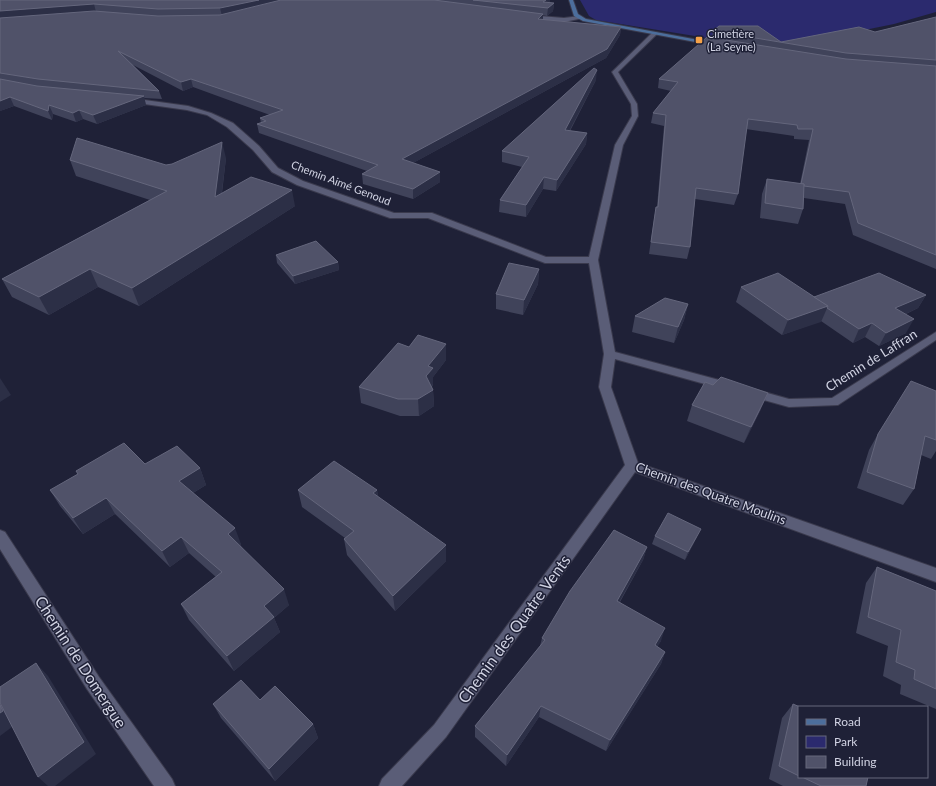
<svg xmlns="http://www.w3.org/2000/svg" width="936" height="786" font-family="Lato,sans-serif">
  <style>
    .green { fill: #2b2a6e }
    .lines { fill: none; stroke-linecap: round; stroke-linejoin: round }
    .street-casing { stroke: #3a3a4d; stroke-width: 2 }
    .secondary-casing { stroke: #3a3a4d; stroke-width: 2 }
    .street { fill: #5a5d77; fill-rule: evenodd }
    .secondary { fill: #4c6e9c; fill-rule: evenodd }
    .wall { fill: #40435a }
    .shaded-wall { fill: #2c2f46 }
    .building { fill: #505269; stroke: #64667c }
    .poi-dot { fill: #f6a248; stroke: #1f2137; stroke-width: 1.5 }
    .labels { text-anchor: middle; stroke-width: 3; stroke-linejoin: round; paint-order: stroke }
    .far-poi-label { font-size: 11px; fill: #d1d3e3; stroke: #1f2137; text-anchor: start }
    .far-street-label { font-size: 11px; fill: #d1d3e3; stroke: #1f2137 }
    .street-label { font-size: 13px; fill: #d1d3e3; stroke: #1f2137 }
    .near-street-label { font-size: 16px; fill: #d1d3e3; stroke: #1f2137 }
  </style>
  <rect width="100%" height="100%" fill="#1f2137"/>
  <polygon class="green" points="580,0 936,0 936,12 894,24 776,48 763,47 596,20 589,16"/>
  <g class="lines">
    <defs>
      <g id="street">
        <polygon points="527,15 564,18 580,16 583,18 564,22 525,18"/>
        <polygon points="653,32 658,33 618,72 637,104 638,116 623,145 598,260 615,352 734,384 736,387 730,391 615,359 611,387 638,463 936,568 936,582 635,472 446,737 402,786 379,786 382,779 434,725 625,465 599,387 604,354 589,263 545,263 428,218 390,218 297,185 272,172 253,150 227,127 207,115 187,110 130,102 127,100 130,98 188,106 211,113 233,123 259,146 278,168 303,181 394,213 432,213 546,257 589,257 615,145 632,116 631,104 612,72"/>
        <polygon points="936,332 936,340 838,405 789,407 746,395 744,392 750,388 789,399 832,398"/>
        <polygon points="0,530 5,532 99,677 172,779 175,786 154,786 87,689 0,549"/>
      </g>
      <polygon id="secondary" points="569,0 573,0 578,14 586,19 720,44 717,46 583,21 574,16"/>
    </defs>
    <use href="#street" class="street-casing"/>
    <use href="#secondary" class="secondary-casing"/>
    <use href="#street" class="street"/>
    <use href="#secondary" class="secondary"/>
  </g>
  <g class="wall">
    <polygon points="0,0 550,0 550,3 554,3 553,11 547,16 543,15 543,20 621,27 620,35 606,58 413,163 440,182 413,199 363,184 362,174 367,171 259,133 257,124 261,123 260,118 270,115 193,87 183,91 133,65 159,91 162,99 144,98 146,105 97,124 83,119 76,122 53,114 52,120 14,106 0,111"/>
    <polygon points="936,17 936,269 853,235 845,204 804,198 803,209 798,224 760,218 762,194 767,179 800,184 809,140 794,139 794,136 746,129 738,194 734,205 695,199 690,247 687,259 649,254 654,219 656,207 657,207 664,126 651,123 653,113 671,91 658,88 659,79 712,37 713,31 781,42 875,32"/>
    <polygon points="596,80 570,131 587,133 586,144 556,191 543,189 526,217 499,212 500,200 522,167 502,162 502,151"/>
    <polygon points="226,158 222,193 295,206 139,306 98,287 49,315 12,297 2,279 150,200 76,176 70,160 166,165"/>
    <polygon points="276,255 338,262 339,270 295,284 277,263"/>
    <polygon points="539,269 538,284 523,315 496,309 496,294"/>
    <polygon points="741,287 814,297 926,295 918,308 906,314 906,333 879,346 865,337 853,343 821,321 782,335 736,302"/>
    <polygon points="688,304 684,320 674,343 632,332 635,316"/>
    <polygon points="446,360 433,377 433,384 432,387 433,390 434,406 419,416 400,416 361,403 359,387"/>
    <polygon points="936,391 936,451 931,459 921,455 914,489 903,505 857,488 869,450 878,434"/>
    <polygon points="692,405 761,409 744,443 687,421"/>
    <polygon points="145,464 200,468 206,485 193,493 241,544 240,545 289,605 274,618 280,632 234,671 189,620 181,604 216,577 189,553 170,567 115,514 83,534 60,506 50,490"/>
    <polygon points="298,490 377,490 378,497 446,561 395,611 347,555 344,539 345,538 302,507"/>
    <polygon points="655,536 697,537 685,560 652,544"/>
    <polygon points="647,547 643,560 620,602 661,641 657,646 665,652 661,664 606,751 539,717 506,766 475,737 475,726 540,646 542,638"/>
    <polygon points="877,567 936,591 936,709 900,694 901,685 883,676 888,646 856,633 866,583"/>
    <polygon points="260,700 313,724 318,738 275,781 221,718 213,704"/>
    <polygon points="793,704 799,707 799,777 868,777 866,786 783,786 769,779 782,718"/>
  </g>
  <g class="shaded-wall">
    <polygon points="259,0 294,0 222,16 220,8"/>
    <polygon points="546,0 550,0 550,4 543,2"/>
    <polygon points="554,3 553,11 547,16 548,8"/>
    <polygon points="94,4 96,12 0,18 0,11"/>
    <polygon points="543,14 543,22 538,19"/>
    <polygon points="621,27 620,35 606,58 402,169 402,159"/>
    <polygon points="597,70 596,80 564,141 565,130"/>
    <polygon points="191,79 193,87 183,91 181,82"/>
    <polygon points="144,96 146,105 97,124 93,115"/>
    <polygon points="10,97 14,106 0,111 0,101"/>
    <polygon points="49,105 53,114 52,120 48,111"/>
    <polygon points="79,110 83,119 76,122 73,113"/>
    <polygon points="587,133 586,144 556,191 557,180"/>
    <polygon points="222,142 226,158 219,214 215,197"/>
    <polygon points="440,172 440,182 413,199 413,189"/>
    <polygon points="544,177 543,189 526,217 526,205"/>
    <polygon points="292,190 295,206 139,306 132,288"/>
    <polygon points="338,262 339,270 295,284 293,276"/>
    <polygon points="90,269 98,287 49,315 39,297"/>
    <polygon points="539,269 538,284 523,315 524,300"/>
    <polygon points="926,295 918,308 888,322 895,308"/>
    <polygon points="688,304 684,320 674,343 678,327"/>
    <polygon points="828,306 821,322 782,335 788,320"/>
    <polygon points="914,319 906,333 879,346 886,333"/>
    <polygon points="872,323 865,337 853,343 859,329"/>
    <polygon points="446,344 446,360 433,377 433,384 427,392 426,376 428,366"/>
    <polygon points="0,378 11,395 0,402"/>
    <polygon points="433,390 434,406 419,416 418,399"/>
    <polygon points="768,393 761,409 744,443 751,427"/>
    <polygon points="200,468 206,485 186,497 179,481"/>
    <polygon points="377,490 379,506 373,493"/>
    <polygon points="106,498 115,514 83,534 73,518"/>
    <polygon points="235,528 241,544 235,549 228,534"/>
    <polygon points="701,529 697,537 685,560 688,552"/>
    <polygon points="181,537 189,553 170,567 162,551"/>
    <polygon points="446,545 446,561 395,611 393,596"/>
    <polygon points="647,547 643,560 613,613 617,601"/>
    <polygon points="284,589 289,605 274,618 280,632 234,671 227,656 264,606"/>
    <polygon points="665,628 661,641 651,658 655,645"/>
    <polygon points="665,652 661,664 606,751 610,740"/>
    <polygon points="36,663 48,676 96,754 55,786 48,786 38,777"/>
    <polygon points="0,693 16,724 0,736"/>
    <polygon points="541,706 539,717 506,766 507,755"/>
    <polygon points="313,724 318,738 275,781 269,769"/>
  </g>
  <g class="building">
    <polygon points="0,0 259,0 220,8 158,9 94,4 0,11"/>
    <polygon points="281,0 434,0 543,14 538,19 621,27 607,49 402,159 440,172 413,189 362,174 378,165 257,124 266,121 260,118 283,110 191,79 181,82 118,51 159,91 38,79 0,73 0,18 94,11 158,16 220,15"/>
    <polygon points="473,0 546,0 543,2 554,3 548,8"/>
    <polygon points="936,17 936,60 846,53 713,31 719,26 758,26 781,42 859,27 875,32"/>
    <polygon points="707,37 846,59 936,66 936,255 858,223 849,192 804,186 804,184 801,184 813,129 798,129 797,125 748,119 738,194 696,188 690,247 651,242 656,207 658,207 666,115 653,113 678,82 659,79"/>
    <polygon points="594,68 597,70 565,130 587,133 557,180 544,177 526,205 500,200 529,157 502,151"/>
    <polygon points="0,79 37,86 144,96 93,115 79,110 73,113 49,105 48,111 10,97 0,101"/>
    <polygon points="77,138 166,165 172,164 222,142 215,197 251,177 292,190 132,288 90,269 39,297 2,279 167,191 70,160"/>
    <polygon points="767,179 804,184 803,209 765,203"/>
    <polygon points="316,241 338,262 293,276 276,255"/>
    <polygon points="509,263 539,269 524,300 496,294"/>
    <polygon points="778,273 828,306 788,320 741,287"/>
    <polygon points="879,273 926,295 895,308 914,319 886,333 872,323 859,329 827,308 828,306 814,297"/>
    <polygon points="665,298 688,304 678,327 635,316"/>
    <polygon points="418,335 446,344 428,366 433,368 426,376 433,390 418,399 398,399 359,387 398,343 409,347"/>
    <polygon points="721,377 768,393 751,427 692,405 705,382 713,385"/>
    <polygon points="911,381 936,391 936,440 925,436 914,489 867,472 878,434"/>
    <polygon points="124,443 145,464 177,446 200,468 179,481 235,528 228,534 284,589 264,606 274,617 227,656 181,604 222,572 181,537 162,551 106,498 73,518 50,490 78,474 76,471"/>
    <polygon points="334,461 377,490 373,493 446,545 393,596 344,539 354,531 298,490"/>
    <polygon points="668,513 701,529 688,552 655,536"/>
    <polygon points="614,530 647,547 617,601 665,628 655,645 665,652 610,740 541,706 507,755 475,726 545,640 542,638 570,591"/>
    <polygon points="877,567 936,591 936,689 914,679 915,670 896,662 901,630 868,617"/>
    <polygon points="36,663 84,742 38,777 0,703 0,687"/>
    <polygon points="241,680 260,700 275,686 313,724 269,769 213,704"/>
    <polygon points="793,704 800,707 799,707 799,776 779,766"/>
    <polygon points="0,705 3,711 0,713"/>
    <polygon points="802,777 868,777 866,786 821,786"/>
  </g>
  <rect class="poi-dot" x="695" y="36" width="8" height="8" rx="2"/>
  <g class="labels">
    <g class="far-poi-label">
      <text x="707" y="38">Cimetière<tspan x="707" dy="13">(La Seyne)</tspan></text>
    </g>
    <g class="far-street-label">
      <text transform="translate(341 183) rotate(21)" y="4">Chemin Aimé Genoud</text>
    </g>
    <g class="street-label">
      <text transform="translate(871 360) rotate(-32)" y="5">Chemin de Laffran</text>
      <text transform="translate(711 493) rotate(20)" y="5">Chemin des Quatre Moulins</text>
    </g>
    <g class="near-street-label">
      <text transform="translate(514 629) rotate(-54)" y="6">Chemin des Quatre Vents</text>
      <text transform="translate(81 662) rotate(57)" y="6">Chemin de Domergue</text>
    </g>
  </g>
  <rect x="798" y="706" width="130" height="72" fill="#1f2137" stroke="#66687c"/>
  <rect x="806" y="719" width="20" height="6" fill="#4c6e9c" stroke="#66687c"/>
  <text x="834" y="726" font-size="12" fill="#d1d3e3">Road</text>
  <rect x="806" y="736" width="20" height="12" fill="#2b2a6e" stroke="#66687c"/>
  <text x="834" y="746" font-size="12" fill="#d1d3e3">Park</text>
  <rect x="806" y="756" width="20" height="12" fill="#505269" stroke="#66687c"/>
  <text x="834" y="766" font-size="12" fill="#d1d3e3">Building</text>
</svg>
